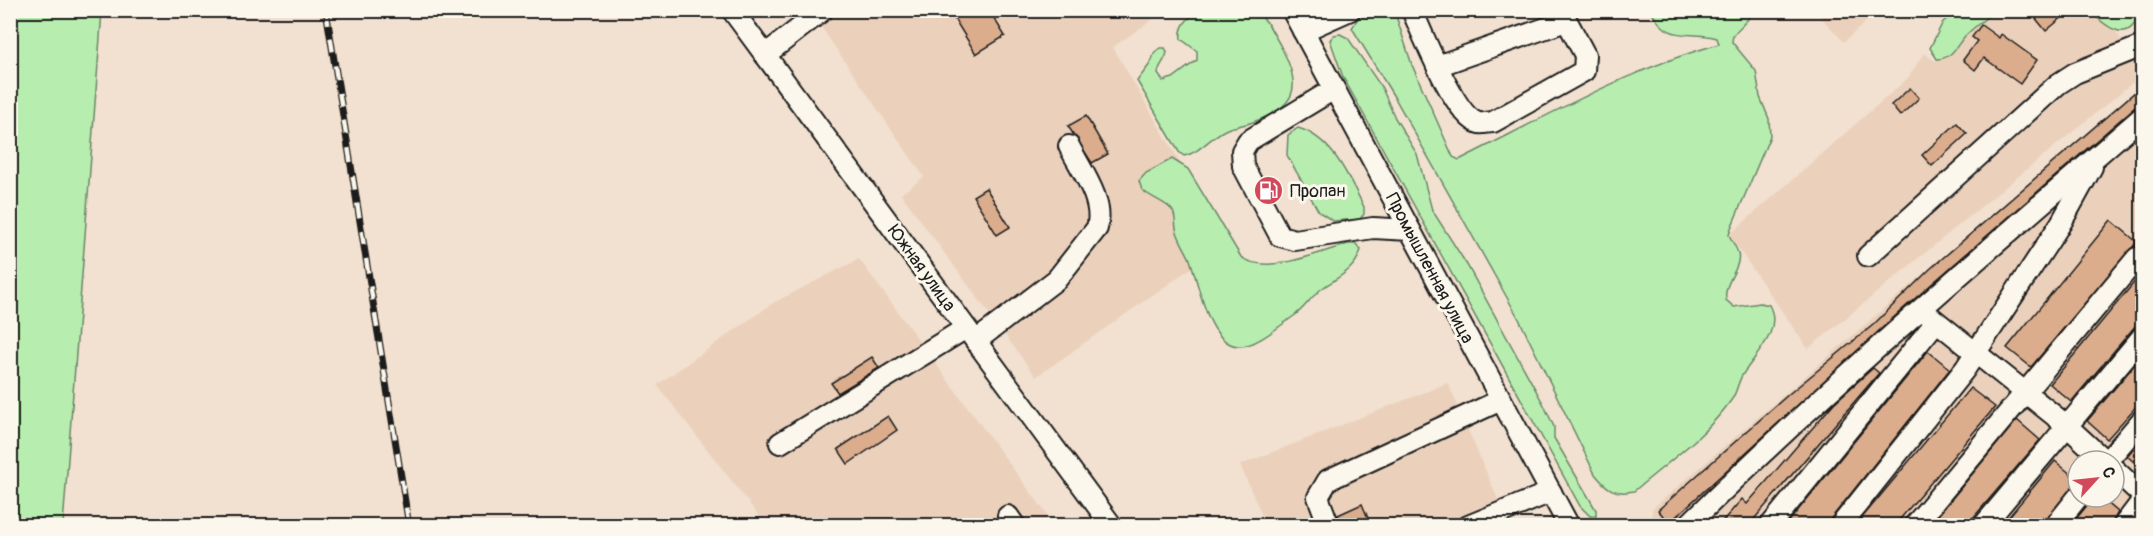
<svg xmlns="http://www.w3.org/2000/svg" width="2153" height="536" font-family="Pangolin,sans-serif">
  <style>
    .built { fill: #ebd1bc; fill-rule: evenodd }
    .green { fill: #b7eeb0; stroke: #6a8566; stroke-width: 1.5 }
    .building { fill: #dcad8d; stroke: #1c1c1c; stroke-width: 1.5 }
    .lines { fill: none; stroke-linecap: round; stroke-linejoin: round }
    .minor-casing { stroke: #1c1c1c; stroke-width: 24 }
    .minor { stroke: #fbf7ec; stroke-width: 20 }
    .rail-casing { stroke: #1c1c1c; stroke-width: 7 }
    .rail { stroke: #fbf7ec; stroke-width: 4.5; stroke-dasharray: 14; stroke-linecap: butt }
    .labels { text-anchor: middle; stroke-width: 6; stroke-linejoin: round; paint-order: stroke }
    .poi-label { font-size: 18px; fill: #1c1c1c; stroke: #fbf7ec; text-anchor: start }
    .street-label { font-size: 18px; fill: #1c1c1c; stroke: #fbf7ec }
  </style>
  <rect width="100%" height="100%" fill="#f2e1d0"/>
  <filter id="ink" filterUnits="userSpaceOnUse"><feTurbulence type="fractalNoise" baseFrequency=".0167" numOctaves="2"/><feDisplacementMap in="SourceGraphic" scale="12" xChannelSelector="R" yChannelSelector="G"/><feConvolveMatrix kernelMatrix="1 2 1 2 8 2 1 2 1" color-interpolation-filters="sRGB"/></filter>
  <g filter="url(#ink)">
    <g class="built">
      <polygon points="810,11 1165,11 1113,47 1227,243 1036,377 901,194 924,177"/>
      <polygon points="1815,11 1878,11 1844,42"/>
      <polygon points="1995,11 2100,11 2126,45 2142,31 2142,75 1808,349 1729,235 1908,78 1924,53 1935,61"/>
      <path d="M 2142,85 L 2142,525 L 1651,526 L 1652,509 ZM 2078,461 L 2114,461 L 2114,497 L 2078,497 Z"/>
      <polygon points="859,259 1000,451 1055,525 766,525 657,385 773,303"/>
      <polygon points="1448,383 1509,525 1266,525 1240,465"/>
    </g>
    <g class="green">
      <polygon points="10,11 102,11 63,525 11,525"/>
      <path d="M 1252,11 C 1266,16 1273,33 1280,45 C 1302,85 1299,106 1253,122 C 1245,125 1235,126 1227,129 C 1211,136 1201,152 1184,156 L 1179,152 L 1137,81 L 1150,64 L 1155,52 L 1160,48 L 1165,48 L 1167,52 C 1166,61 1158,65 1158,74 L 1163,81 L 1173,78 L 1197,60 L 1197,51 L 1181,39 C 1179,26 1188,18 1198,11 Z"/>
      <path d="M 1373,11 L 1392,11 L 1395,13 L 1412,65 L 1453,157 L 1459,160 C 1545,117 1627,70 1719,44 L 1717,38 C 1687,30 1669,44 1651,11 L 1751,11 L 1748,19 L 1733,35 L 1732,42 L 1756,71 L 1760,97 L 1769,119 L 1770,136 L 1731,228 L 1729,235 C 1732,241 1736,247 1738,253 C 1742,268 1723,282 1726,300 L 1734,307 L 1760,303 L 1769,305 C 1783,330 1756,354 1743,374 C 1738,381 1737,392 1732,399 C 1707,435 1667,463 1634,491 C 1614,495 1607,489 1595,474 L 1519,319 L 1396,100 L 1352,28 L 1358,18 Z"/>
      <path d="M 1958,11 L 1994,11 C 1985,19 1974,27 1965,36 C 1956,46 1952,59 1937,59 L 1930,48 L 1943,22 Z"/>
      <path d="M 2090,11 L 2139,11 C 2131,48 2105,26 2090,11 Z"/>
      <polygon points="1340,34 1348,38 1382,88 1395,118 1417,154 1432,210 1467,265 1544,405 1554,427 1554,438 1596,510 1596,516 1590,516 1580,506 1343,77 1330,40 1334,35"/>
      <path d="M 1298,128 C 1333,138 1349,178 1364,207 L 1364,214 L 1360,219 L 1333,221 L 1319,212 L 1287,155 L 1288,135 Z"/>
      <path d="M 1172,159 L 1188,169 L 1241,257 C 1266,276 1320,252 1348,244 L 1356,244 L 1361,250 C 1355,270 1340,276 1324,287 C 1312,295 1305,308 1294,316 C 1279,326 1256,347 1238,346 C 1207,344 1198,279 1189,257 C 1185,249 1180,241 1177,232 C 1174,225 1177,217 1172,210 C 1167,203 1150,197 1142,190 L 1139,181 L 1146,173 Z"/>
    </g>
    <g class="building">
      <polygon points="949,10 989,10 1005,36 976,54"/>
      <polygon points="2029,10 2071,10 2046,31"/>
      <polygon points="1981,25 1999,38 2001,34 2037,60 2020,84 1984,58 1975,70 1963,60 1977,41 1972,37"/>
      <polygon points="2142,86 2142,105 2134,108 1903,309 1669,523 1658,510 1790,393 1873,325 1930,269"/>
      <polygon points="1910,88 1919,98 1900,116 1891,105"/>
      <polygon points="1086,116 1108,154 1092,163 1068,126"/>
      <polygon points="1957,123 1967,134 1932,166 1922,155"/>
      <polygon points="986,188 1010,227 997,235 973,196"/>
      <polygon points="2111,220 2137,242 2031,367 2007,348"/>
      <polygon points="2142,273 2142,318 2071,402 2050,384"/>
      <polygon points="1928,351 1950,369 1826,525 1786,525"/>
      <polygon points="2142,356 2142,400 2107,439 2087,421"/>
      <polygon points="872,357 879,368 838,393 831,383"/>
      <polygon points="1873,368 1879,373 1749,525 1719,525 1742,499 1747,504 1834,403"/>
      <polygon points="1970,388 1995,407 1895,525 1856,525"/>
      <polygon points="888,416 897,430 848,464 838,449"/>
      <polygon points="2017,420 2040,440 1967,525 1930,525"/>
      <polygon points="2142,438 2142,469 2127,456"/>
      <polygon points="2055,461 2078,480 2044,522 2041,525 2002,525"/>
      <polygon points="2094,497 2100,497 2118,512 2112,523 2110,525 2071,525"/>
      <polygon points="1362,504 1371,525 1342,525 1338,515"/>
    </g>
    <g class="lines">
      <defs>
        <g id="minor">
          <polyline points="732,10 1112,526"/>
          <polyline points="1292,10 1569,526"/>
          <path d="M 1412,10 C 1422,33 1456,118 1479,123 C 1482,124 1489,122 1493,122 L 1584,71 L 1585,55 L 1561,10"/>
          <polyline points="1303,31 1350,10"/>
          <polyline points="765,55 823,10"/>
          <polyline points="1437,66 1566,21"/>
          <polyline points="1334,89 1248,141 1242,151 1243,166 1280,236 1295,240 1373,228 1410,230"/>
          <polyline points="1868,256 2058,84 2075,73 2142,46"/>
          <polyline points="1926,313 2066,425 2105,461"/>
          <path d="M 976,341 L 1057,279 L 1097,228 C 1105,201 1081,170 1069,146"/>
          <polyline points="780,443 966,328"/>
          <polyline points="2107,461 2142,420"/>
          <polyline points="2114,469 2142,495"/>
          <polyline points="1008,516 1015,526"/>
          <polyline points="1329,526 1318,497 1328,480 1501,400"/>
          <polyline points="1468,526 1551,492"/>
          <path d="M 1687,526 C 1832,383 1988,250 2142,117"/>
          <polyline points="1770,526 1936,322"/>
          <polyline points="1840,526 1965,369 2061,223 2092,167"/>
          <polyline points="1914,526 2137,258"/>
          <polyline points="1983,526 2142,337"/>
          <polyline points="2055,526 2078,497"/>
          <polyline points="2123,526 2142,501"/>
        </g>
      </defs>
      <use href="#minor" class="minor-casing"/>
      <use href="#minor" class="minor"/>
      <defs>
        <polyline id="rail" points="326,10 409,526"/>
      </defs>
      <use href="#rail" class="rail-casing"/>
      <use href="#rail" class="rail"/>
    </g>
  </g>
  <defs>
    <symbol id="fuel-disc" viewBox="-11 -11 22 22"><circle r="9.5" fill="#d1495b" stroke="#fbf7ec"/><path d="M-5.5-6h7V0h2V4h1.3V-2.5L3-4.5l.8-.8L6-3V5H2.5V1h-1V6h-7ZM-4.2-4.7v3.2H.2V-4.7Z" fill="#fff"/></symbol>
  </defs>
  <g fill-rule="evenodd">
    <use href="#fuel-disc" x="1252" y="174" width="33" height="33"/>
  </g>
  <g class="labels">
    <g class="poi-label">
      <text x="1290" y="197">Пропан</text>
    </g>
    <g class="street-label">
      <text transform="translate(922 268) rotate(54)" y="6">Южная улица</text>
      <text transform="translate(1430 268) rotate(62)" y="6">Промышленная улица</text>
    </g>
  </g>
  <rect width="2153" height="536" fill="none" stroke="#fbf7ec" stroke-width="36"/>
  <rect x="18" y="18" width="2117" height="500" fill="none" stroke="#1c1c1c" stroke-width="2" filter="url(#ink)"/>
  <g transform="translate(2096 479) rotate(63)"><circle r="28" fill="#fbf7ec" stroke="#a29f99" stroke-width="1.5"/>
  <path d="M0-4.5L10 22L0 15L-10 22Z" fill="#d1495b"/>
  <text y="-9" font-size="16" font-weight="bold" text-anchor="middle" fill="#1c1c1c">С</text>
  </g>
</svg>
